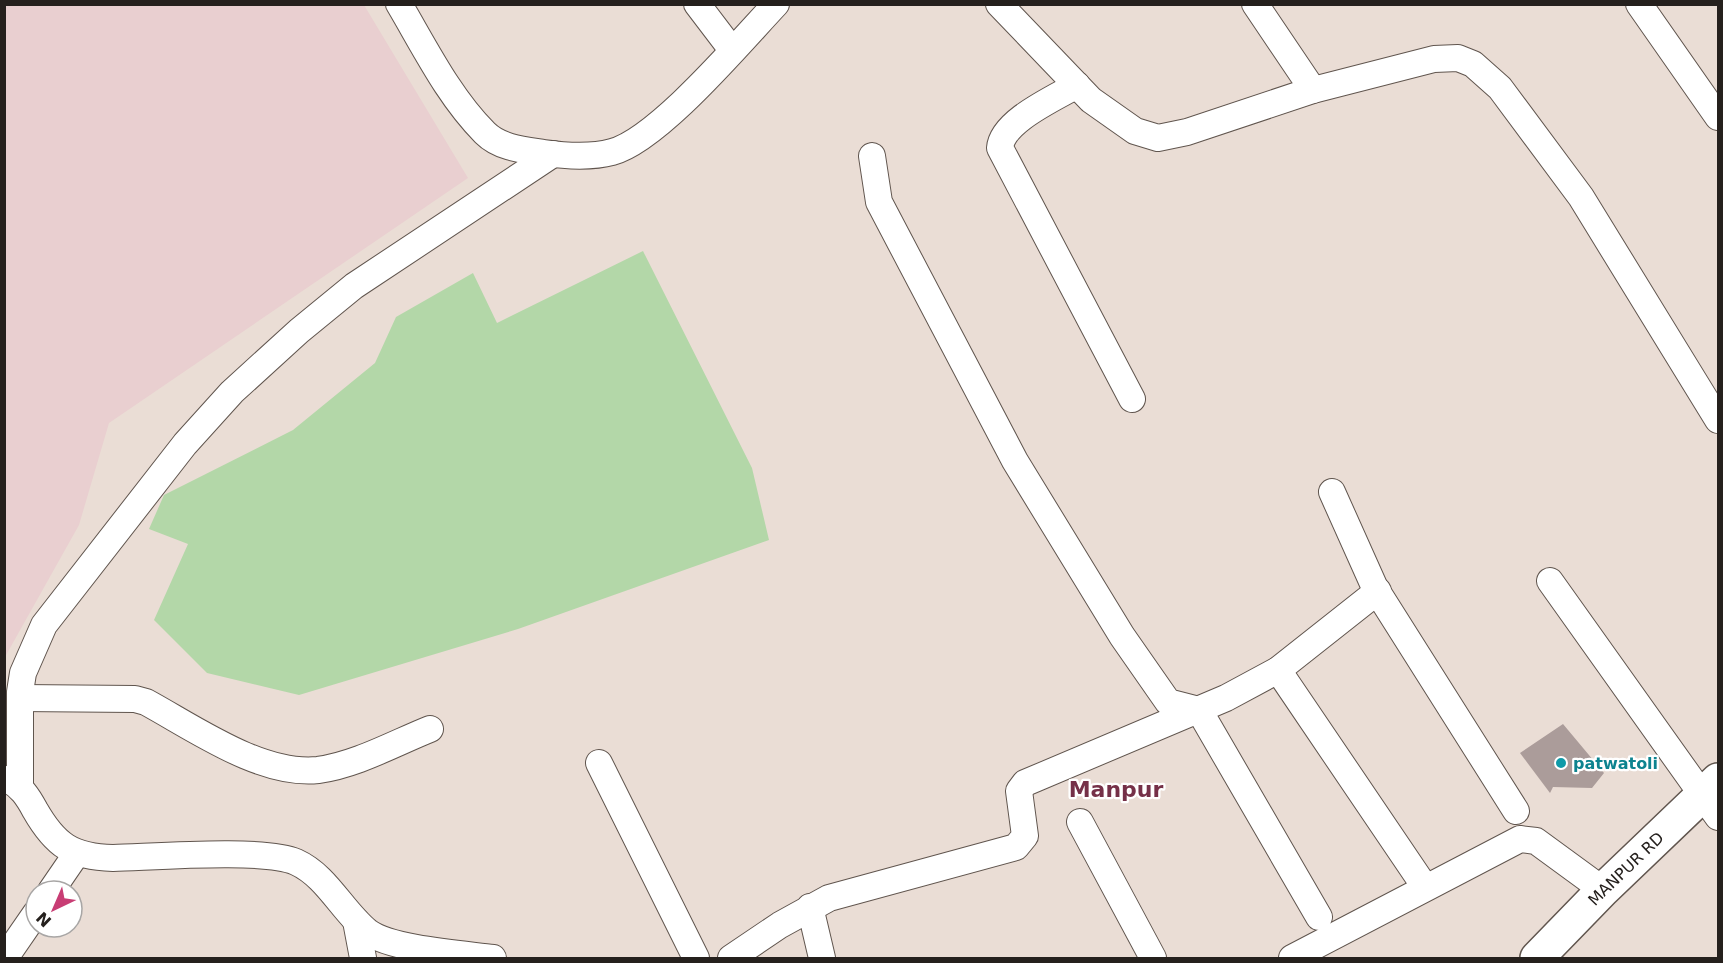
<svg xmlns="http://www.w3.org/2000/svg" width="1723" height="963" font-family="'DejaVu Sans',sans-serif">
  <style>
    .industrial { fill: #e9cfd0 }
    .green { fill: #b3d7a8 }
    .building { fill: #ab9c9a }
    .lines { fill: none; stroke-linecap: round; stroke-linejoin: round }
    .street-casing { stroke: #60554e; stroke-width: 28 }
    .secondary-casing { stroke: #60554e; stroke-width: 36 }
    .street { stroke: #fff; stroke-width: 26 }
    .secondary { stroke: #fff; stroke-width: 33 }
    .culture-dot { fill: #0f9aa8; stroke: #fff; stroke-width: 2 }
    .labels { text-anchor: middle; stroke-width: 4.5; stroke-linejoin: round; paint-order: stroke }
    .culture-label { font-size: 16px; font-weight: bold; fill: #0d838f; stroke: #fff; text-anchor: start }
    .street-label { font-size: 16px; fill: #25201d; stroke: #fff }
    .district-label { font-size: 22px; font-weight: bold; fill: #753048; stroke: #fff }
  </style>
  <rect width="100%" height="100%" fill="#eaddd5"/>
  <polygon class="industrial" points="5,4 364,5 468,178 109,423 79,525 5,657"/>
  <polygon class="green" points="643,251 752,468 769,540 518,629 299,695 207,673 154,620 188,544 149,529 164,495 293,430 375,363 396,317 473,273 497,323"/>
  <polygon class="building" points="1563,724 1604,773 1592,788 1553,787 1550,793 1520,753"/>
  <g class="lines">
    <defs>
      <g id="street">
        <path d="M 399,4 C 425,48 449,97 485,133 C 500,148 524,150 544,153 C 566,156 590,158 612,152 C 658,140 741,41 776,4"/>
        <polyline points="697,4 732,50"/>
        <polyline points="999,4 1091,100 1135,131 1158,138 1187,132 1313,90 1434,59 1458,58 1473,64 1500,88 1581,197 1718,420"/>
        <polyline points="1255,4 1313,90"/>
        <polyline points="1639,4 1718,117"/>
        <path d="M 1077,85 C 1055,98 1002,121 1000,148 L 1132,399"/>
        <polyline points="872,156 879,202 1015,461 1122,636 1168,702 1199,710 1319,917"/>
        <polyline points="1332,492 1375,588 1516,811"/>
        <polyline points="1550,581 1718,817"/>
        <polyline points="1278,670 1425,887"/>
        <path d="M 20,698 L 135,699 L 146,702 C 194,728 261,776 318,770 C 356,765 395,743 430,729"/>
        <polyline points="599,763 696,958"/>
        <path d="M 7,779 C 21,786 28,797 35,810 C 55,845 72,857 113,858 C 153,857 264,848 296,862 C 327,876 342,911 368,932 C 391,949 462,954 493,958"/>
        <polyline points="20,787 20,692 23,673 44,625 185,444 232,392 299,331 354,286 553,154"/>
        <polyline points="1080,822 1153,958"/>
        <polyline points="51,891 77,853"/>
        <polyline points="810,907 822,958"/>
        <polyline points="356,921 363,958"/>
        <polyline points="5,958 36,913"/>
        <polyline points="731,958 780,925 829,898 1016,847 1025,836 1019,791 1025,783 1226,698 1278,670 1378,591"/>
        <polyline points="1292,958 1520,839 1536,841 1603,890"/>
      </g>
      <g id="secondary">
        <path id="s1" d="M 1537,958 L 1603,890 L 1718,780"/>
      </g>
    </defs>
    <use href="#street" class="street-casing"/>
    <use href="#secondary" class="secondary-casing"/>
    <use href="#street" class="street"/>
    <use href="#secondary" class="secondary"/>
  </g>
  <circle class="culture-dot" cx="1561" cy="763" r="6"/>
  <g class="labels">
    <g class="culture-label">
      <text x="1573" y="769">patwatoli</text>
    </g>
    <g class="street-label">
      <text dy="6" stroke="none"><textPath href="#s1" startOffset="126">MANPUR RD</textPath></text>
    </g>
    <g class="district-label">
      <text x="1116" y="797">Manpur</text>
    </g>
  </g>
  <rect width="1723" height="963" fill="none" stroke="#25201d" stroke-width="12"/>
  <g transform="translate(54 909) rotate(224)"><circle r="28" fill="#ffffff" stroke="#a8a6a5" stroke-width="1.5"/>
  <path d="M0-4.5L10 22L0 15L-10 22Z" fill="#c83d74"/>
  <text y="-9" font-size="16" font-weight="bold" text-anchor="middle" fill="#25201d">N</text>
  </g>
</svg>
